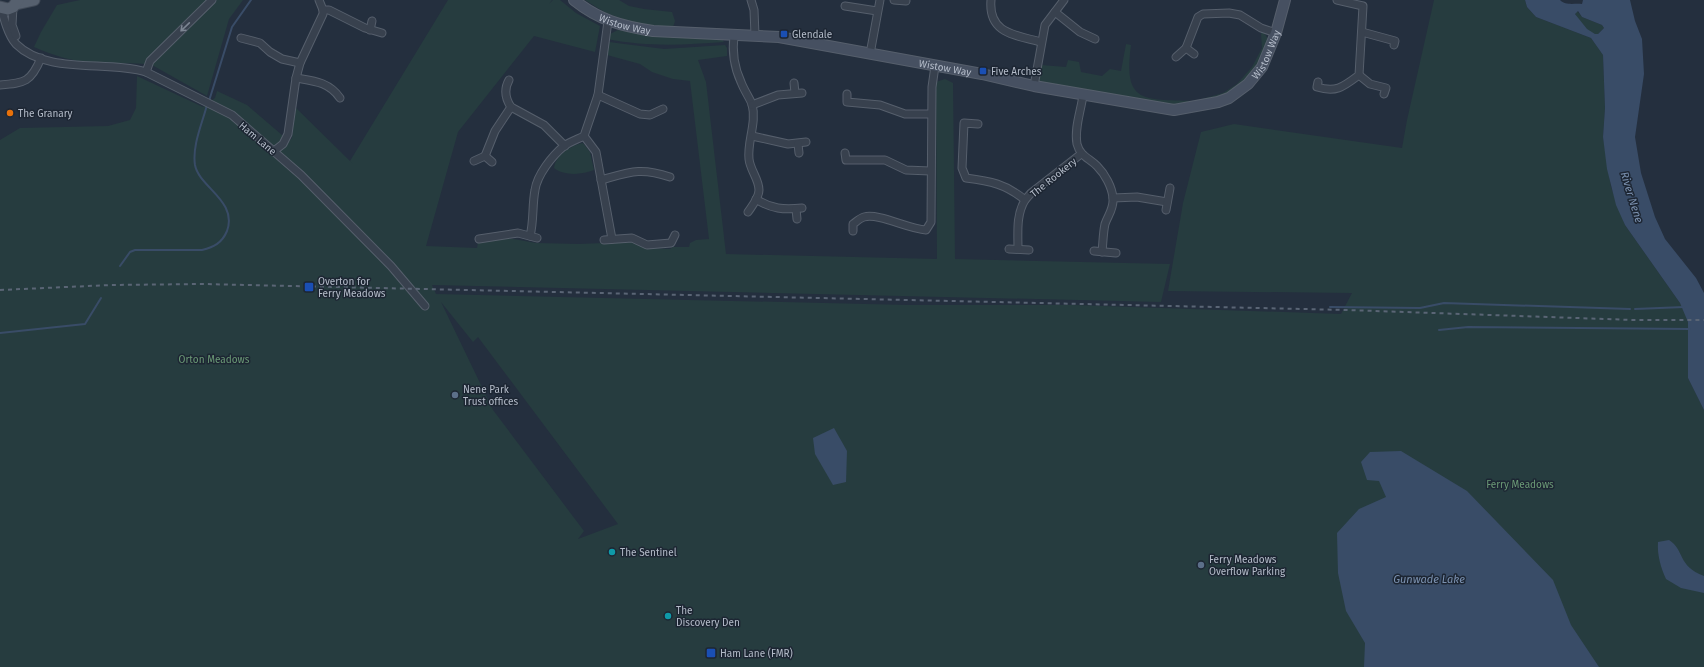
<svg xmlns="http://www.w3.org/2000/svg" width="1704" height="667" font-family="'Fira Sans',sans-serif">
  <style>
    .green { fill: #263c3f; fill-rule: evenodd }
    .water { fill: #394c67; fill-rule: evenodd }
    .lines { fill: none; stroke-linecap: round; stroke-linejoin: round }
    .stream { stroke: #394c67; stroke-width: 2 }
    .street-casing { stroke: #565f6c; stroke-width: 9 }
    .secondary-casing { stroke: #565f6c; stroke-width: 12 }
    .primary-casing { stroke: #414a57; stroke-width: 13 }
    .street { stroke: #38414e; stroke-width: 7 }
    .secondary { stroke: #465061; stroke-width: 10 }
    .primary { stroke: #56606e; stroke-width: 11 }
    .rail { stroke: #5a6575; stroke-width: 2; stroke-dasharray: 4 4; stroke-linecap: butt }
    .oneway { stroke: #7c8592 }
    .transit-dot { fill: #1a4fb4; stroke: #1d2633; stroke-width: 1.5 }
    .food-dot { fill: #e8710a; stroke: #1d2633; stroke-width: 1.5 }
    .service-dot { fill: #5c6f8a; stroke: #1d2633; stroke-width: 1.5 }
    .culture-dot { fill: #0f9aa8; stroke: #1d2633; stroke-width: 1.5 }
    .labels { text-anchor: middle; stroke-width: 3; stroke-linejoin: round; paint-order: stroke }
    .street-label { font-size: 10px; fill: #b4bcc9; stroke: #1d2633 }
    .poi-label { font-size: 10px; fill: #b4bcc9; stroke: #1d2633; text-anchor: start }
    .park-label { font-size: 10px; fill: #6b9a76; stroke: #1d2633 }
    .water-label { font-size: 11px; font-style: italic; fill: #7c92b1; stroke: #1d2633 }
  </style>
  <rect width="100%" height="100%" fill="#242f3e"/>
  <g class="green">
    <path d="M 80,0 L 243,0 L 229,19 L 207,96 L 152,65 C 133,62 113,64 94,63 C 74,62 52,55 34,47 L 41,32 L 57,5 Z"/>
    <path d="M 448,0 L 552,0 L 549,4 L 553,0 L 560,0 L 576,13 L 600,26 L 595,52 L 534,36 L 458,132 L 426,246 L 477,248 L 478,243 L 508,238 L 536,243 L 579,244 L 629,242 L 650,248 L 670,249 L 673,247 L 689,247 L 690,243 L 696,240 L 709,239 L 690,81 L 673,79 L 652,72 L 640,64 L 607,55 L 609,42 L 664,49 L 725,45 L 727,48 L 727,56 L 698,60 L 706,82 L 726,254 L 937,259 L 936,82 L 945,79 L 953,83 L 955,259 L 1170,264 L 1161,302 L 432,285 L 436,294 L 908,305 L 1074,305 L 1341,314 L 1352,293 L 1168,291 L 1183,203 L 1201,132 L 1234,124 L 1402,148 L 1407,120 L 1434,0 L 1525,0 L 1527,7 L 1536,17 L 1591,38 L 1603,55 L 1605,108 L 1603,137 L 1611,187 L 1625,225 L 1680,303 L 1685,313 L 1688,322 L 1688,378 L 1704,410 L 1704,667 L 0,667 L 0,140 L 20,128 L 108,126 L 130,120 L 136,108 L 137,76 L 203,107 L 215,98 L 217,91 L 247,105 L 289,141 L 292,138 L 295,107 L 407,217 L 350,161 ZM 441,302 L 473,342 L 478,337 L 618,524 L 578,539 L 584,531 L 493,410 Z"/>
    <polygon points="585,0 619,0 629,6 644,9 672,12 675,21 673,27 637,24 606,13"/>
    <path d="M 1577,11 L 1582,17 L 1602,25 L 1604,28 L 1598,34 C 1588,35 1577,21 1575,12 Z"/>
    <path d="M 618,30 L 659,36 L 722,39 L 724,42 C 683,45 648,47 607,39 L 610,34 Z"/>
    <path d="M 1263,31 L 1268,39 C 1260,63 1247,87 1223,98 C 1215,101 1204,102 1195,104 L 1195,101 L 1223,93 L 1237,84 L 1252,67 L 1262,48 L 1261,33 Z"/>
    <path d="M 1126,44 L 1131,45 C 1123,104 1143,99 1193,101 L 1193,105 L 1174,106 L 1040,83 L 1038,80 L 1041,65 L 1066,67 L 1068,60 L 1079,62 L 1081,72 L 1102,76 L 1110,69 L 1121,71 Z"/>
    <path d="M 583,143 L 590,152 L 594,170 C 582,175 564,176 554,168 C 555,156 571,145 583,143 Z"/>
  </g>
  <g class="water">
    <path d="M 1525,0 L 1560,0 C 1566,6 1574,3 1582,4 L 1583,0 L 1630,0 L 1635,21 L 1642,39 L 1644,74 L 1635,137 L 1641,173 L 1655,217 L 1665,239 L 1696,278 L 1704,293 L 1704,410 L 1688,378 L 1688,322 L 1680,303 L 1625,225 L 1616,205 L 1607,169 L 1603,137 L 1605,108 L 1603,55 L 1591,38 L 1536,17 L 1527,7 ZM 1578,11 L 1582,17 L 1602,25 L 1604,28 L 1598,34 L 1595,34 L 1587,29 L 1575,14 Z"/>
    <polygon points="834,428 847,451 846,482 833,485 815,454 813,438"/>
    <polygon points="1401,451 1467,491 1553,580 1571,625 1599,667 1364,667 1365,643 1346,611 1338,573 1337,533 1359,509 1386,497 1379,481 1367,480 1361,462 1370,452"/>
    <path d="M 1669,540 C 1685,550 1677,566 1704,576 L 1704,593 L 1681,588 L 1666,579 C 1661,568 1657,555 1658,542 Z"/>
  </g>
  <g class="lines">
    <g class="stream">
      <polyline points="209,101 232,27 251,0"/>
      <path d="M 120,266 L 130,252 L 135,250 L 202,250 C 214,247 222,243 227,231 C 238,201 199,187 195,165 C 192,146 202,124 207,105"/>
      <polyline points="1330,307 1420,308 1444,303 1630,309"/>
      <polyline points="1635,309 1684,307"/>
      <polyline points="1439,330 1468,327 1690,329"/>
      <polyline points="0,333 85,324 101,298"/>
    </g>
    <defs>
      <g id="street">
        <polyline points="751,0 754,10 755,35"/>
        <polyline points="894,0 906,1"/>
        <path d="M 991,0 C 988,34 1016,35 1041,42"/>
        <polyline points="845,6 877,11"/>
        <path d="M 1,7 C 4,19 8,35 16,44 C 47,75 108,60 146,72 L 232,115 L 301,175 L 391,266 L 425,306"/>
        <polyline points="13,7 12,25 16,36"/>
        <polyline points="323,10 329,10 365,28 382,33"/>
        <polyline points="1055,12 1080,32 1095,39"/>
        <polyline points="370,30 372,21"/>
        <polyline points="1362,32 1395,41 1394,45"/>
        <path d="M 734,35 C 732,51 734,67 741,82 C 744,90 749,97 752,104 C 757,123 747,141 749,159 C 750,170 759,179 759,190 C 759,198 752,206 748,212"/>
        <polyline points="241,38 260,43 270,52 282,59 300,63"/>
        <polyline points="1186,48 1194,54"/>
        <polyline points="870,54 880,0"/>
        <polyline points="1176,57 1186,48 1198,17 1203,14 1229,13 1240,15 1261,28 1276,33"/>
        <polyline points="146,72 150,61 212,0"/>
        <polyline points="1359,75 1370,84 1386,88 1384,94"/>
        <path d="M 296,78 C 314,81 329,82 340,98"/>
        <path d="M 509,80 C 504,89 505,98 511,107 L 544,125 L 565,146"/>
        <path d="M 1318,82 L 1317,87 C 1336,93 1343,87 1359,75 L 1363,6 L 1337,0"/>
        <polyline points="794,83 795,93"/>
        <path d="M 0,85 C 25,83 31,82 41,58"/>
        <polyline points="1034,86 1045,25 1064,0"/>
        <polyline points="847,94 847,102 880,105 905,114 931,114"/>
        <polyline points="598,95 640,114 650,115 663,109"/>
        <path d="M 1083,95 C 1081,111 1074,128 1077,144 C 1080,156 1089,158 1097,166 C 1105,174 1112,187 1113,198 C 1114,209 1108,215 1105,224 C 1103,233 1103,243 1102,252"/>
        <polyline points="752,105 778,95 802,93"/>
        <path d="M 978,124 L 964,123 L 962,168 L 966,178 C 990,181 1006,184 1025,200 L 1031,193 L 1081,154"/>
        <polyline points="584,136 596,152 612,239"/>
        <polyline points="752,136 788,144 806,142"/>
        <polyline points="798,144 799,153"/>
        <polyline points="274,151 283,144 288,134 296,78 300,63 323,14 323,10 319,0"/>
        <polyline points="845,153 846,160 885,160 906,170 930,171"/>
        <polyline points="485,156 495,131 511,107"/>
        <polyline points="474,161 485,156 492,162"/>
        <path d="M 601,180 C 630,172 640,167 670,177"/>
        <polyline points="1113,198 1137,197 1167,202"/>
        <path d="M 756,199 C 771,209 784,210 802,208"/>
        <polyline points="796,209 797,219"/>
        <polyline points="1166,210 1170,188"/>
        <path d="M 853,231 L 853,224 C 856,222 860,218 864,217 C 879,213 908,229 926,230 L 931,222 L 932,87 L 935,66"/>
        <path d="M 530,236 C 534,221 532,205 535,190 C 537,175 552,156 564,146 C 570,142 578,139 584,136 L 598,95 L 608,21"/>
        <polyline points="479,239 518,233 537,238"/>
        <polyline points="604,240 632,238 647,245 671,243 675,235"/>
        <polyline points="1009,249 1029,250"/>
        <path d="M 1018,249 C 1018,232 1016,215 1025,200"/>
        <polyline points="1094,251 1116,253"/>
      </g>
      <g id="secondary">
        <path id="s1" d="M 574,0 C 599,20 621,26 653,31 L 779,37 L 982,74 L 1034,86 L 1174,110 L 1218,102 L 1229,98 L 1248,84 L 1262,67 L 1276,33 L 1285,0"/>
      </g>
      <g id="primary">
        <polyline points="16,4 34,0"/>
        <polyline points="0,7 8,9 13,7 18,0"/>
      </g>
    </defs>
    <use href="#street" class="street-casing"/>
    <use href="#secondary" class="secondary-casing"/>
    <use href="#primary" class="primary-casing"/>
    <use href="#street" class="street"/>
    <use href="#secondary" class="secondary"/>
    <use href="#primary" class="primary"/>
    <polyline class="rail" points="0,290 111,285 203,284 1347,310 1634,320 1704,320"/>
  </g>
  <defs><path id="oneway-shaft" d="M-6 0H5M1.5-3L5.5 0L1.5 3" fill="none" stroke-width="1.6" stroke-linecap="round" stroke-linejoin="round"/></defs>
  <use class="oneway" href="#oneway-shaft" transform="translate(185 27) rotate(136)"/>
  <g class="transit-dot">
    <rect x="780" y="30" width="8" height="8" rx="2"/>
    <rect x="979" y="67" width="8" height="8" rx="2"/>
    <rect x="304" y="282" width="10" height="10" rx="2"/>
    <rect x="706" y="648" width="10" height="10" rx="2"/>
  </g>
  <circle class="food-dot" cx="10" cy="113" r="4"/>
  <g class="service-dot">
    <circle cx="455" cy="395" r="4"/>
    <circle cx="1201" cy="565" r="4"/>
  </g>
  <g class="culture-dot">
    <circle cx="612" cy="552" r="4"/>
    <circle cx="668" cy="616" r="4"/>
  </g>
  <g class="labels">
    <g class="street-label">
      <text dy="4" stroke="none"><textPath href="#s1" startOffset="57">Wistow Way</textPath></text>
      <text dy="4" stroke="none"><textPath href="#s1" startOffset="729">Wistow Way</textPath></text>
      <text dy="4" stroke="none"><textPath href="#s1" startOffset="381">Wistow Way</textPath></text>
      <text transform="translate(258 138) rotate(40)" y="4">Ham Lane</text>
      <text transform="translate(1053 177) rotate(-39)" y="4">The Rookery</text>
    </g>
    <g class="poi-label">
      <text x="792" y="38">Glendale</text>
      <text x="991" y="75">Five Arches</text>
      <text x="18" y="117">The Granary</text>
      <text x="318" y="285">Overton for<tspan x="318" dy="12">Ferry Meadows</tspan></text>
      <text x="463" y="393">Nene Park<tspan x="463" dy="12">Trust offices</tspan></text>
      <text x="620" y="556">The Sentinel</text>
      <text x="1209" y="563">Ferry Meadows<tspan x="1209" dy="12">Overflow Parking</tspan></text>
      <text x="676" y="614">The<tspan x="676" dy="12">Discovery Den</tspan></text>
      <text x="720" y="657">Ham Lane (FMR)</text>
    </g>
    <g class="park-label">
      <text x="214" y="363">Orton Meadows</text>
      <text x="1520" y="488">Ferry Meadows</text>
    </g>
    <g class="water-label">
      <text transform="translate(1632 197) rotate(73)" y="4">River Nene</text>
      <text x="1429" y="583">Gunwade Lake</text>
    </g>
  </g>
</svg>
